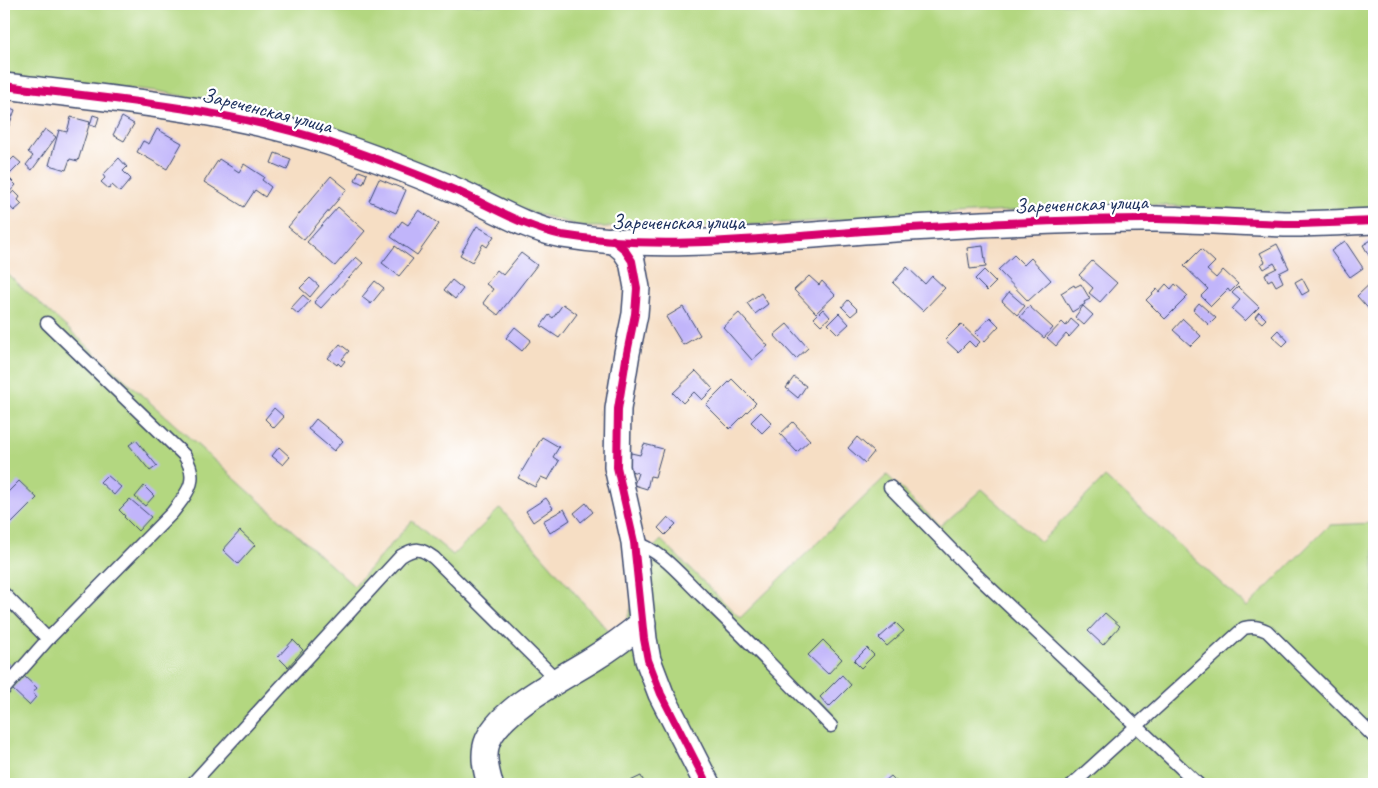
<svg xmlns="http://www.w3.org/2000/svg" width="1378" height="788" font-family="Caveat,sans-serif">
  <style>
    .green { fill: #b3d780; stroke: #67836f }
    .building { fill: #c1b5fa }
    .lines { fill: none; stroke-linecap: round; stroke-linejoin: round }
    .service-casing { stroke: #3c496d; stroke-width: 15 }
    .minor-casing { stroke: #3c496d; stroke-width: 28 }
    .service { stroke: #fff; stroke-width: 12 }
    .minor { stroke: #fff; stroke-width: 25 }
    .cycleway-casing { stroke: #fff; stroke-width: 11 }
    .cycleway { stroke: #d6006c; stroke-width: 8 }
    .labels { text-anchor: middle; stroke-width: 4.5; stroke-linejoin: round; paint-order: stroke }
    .street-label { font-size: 21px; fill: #1b2f5e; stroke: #fff }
  </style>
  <rect width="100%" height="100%" fill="#fff"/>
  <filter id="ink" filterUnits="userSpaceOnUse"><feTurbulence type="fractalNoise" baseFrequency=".02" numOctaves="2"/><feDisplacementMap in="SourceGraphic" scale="10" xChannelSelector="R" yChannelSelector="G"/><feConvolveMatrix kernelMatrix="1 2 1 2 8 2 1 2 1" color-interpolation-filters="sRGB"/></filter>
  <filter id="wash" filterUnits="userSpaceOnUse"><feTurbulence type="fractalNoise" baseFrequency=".0096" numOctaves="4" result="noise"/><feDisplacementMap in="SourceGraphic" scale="20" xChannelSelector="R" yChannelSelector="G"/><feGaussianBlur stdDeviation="1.12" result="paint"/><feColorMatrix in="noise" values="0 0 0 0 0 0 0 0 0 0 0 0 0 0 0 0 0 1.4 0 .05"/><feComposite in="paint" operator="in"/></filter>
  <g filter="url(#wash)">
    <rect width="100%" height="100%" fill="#f6dec4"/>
    <g class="green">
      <polygon points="4,4 1374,4 1374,213 1334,215 1141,204 710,227 584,227 530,212 485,191 244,108 157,91 4,73"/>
      <polygon points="4,271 354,586 412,521 453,555 500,508 610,633 625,624 632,606 632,569 661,540 740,618 887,475 940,526 982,489 1041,542 1105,477 1247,607 1329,525 1374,523 1374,784 4,784"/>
    </g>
    <g id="blocks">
      <g class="building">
        <polygon points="4,105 15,110 4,138"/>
        <polygon points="93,115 99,117 96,127 90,125"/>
        <polygon points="71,117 90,122 78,161 70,159 66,170 49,165 59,130 67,132"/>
        <polygon points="122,117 134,124 124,141 113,135"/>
        <polygon points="45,129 56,137 32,170 26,165 33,156 28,152"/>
        <polygon points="157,129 182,143 167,169 137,152 143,141 149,144"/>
        <polygon points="275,153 291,159 287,170 271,163"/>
        <polygon points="14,157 21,163 10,174 4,167"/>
        <polygon points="119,158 127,167 123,171 131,179 120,192 112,185 109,189 101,182 105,178 103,175"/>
        <polygon points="219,159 239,172 244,164 264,177 262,180 271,187 265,197 255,190 244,207 204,182"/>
        <polygon points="359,171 367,174 363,184 355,180"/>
        <polygon points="6,175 16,185 4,198 4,178"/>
        <polygon points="331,176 347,189 304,240 288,227"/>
        <polygon points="379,179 406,190 396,213 369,201"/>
        <polygon points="14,191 20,197 18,200 22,204 14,211 4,200"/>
        <polygon points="338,207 365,231 335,266 307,242"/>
        <polygon points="419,210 439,224 417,255 391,237 402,221 408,225"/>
        <polygon points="477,226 494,236 487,247 483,244 472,262 460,255"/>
        <polygon points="1373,239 1374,257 1371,259 1363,245"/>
        <polygon points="1345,241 1363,268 1350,277 1331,251"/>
        <polygon points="1277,244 1289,268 1279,273 1283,282 1276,286 1272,279 1268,281 1265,274 1277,268 1274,263 1264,269 1261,264 1265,262 1260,253"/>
        <polygon points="395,246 413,259 399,276 382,263"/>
        <polygon points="983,246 986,267 970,269 967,248"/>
        <polygon points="1201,249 1215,262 1207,270 1216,278 1223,270 1238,284 1230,292 1228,289 1211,306 1201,296 1208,289 1184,266"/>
        <polygon points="521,253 537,265 498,315 483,303 493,289 486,284 497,270 503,275"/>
        <polygon points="1014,255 1024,265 1031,258 1051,280 1028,301 998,270"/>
        <polygon points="356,257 363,263 321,308 314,302"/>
        <polygon points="1092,261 1117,283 1100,302 1089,293 1093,288 1079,275"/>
        <polygon points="907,267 925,284 932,276 945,288 923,311 893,283"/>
        <polygon points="984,270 996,282 987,291 975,279"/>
        <polygon points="809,276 819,285 822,281 835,295 816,313 794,290"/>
        <polygon points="310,278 319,286 310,297 300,288"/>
        <polygon points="1302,278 1309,291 1302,295 1295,282"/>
        <polygon points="452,280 463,289 455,299 444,290"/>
        <polygon points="1374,280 1374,315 1357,296"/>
        <polygon points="375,281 384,288 371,304 362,297"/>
        <polygon points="1081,284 1090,299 1084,302 1085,304 1072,312 1061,293 1074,285 1075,287"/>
        <polygon points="1166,284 1171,289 1175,284 1188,296 1165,319 1146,300 1157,289 1159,292"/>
        <polygon points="1238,287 1259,307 1245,321 1232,309 1240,300 1232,293"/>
        <polygon points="1009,292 1025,306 1017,315 1002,301"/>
        <polygon points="761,293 768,304 755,314 747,303"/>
        <polygon points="303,295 310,301 298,314 291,308"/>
        <polygon points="848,300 858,310 851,316 842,307"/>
        <polygon points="1199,303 1216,318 1209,325 1193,310"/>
        <polygon points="563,304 577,314 559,338 541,326 549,315 553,318"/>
        <polygon points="1029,306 1053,328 1044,338 1020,317"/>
        <polygon points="1083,306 1093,315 1084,325 1075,317"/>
        <polygon points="683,307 700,335 683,345 666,317"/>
        <polygon points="823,309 830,317 821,325 814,318"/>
        <polygon points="1259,312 1266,319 1262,323 1255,317"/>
        <polygon points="739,313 768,346 752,360 723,327"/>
        <polygon points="839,313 849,324 838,334 828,324"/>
        <polygon points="990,317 999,326 984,342 975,333"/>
        <polygon points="1071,319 1079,326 1069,337 1066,334 1056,346 1047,338 1062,322 1066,326"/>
        <polygon points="1183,319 1201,336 1191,346 1173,330"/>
        <polygon points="787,324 808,348 796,359 774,335"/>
        <polygon points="961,324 980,342 975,347 969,341 958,352 945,340"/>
        <polygon points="515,327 531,340 522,351 506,338"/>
        <polygon points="1278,330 1288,341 1283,346 1272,336"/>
        <polygon points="340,344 349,351 342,359 345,361 341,366 338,363 337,365 328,358"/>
        <polygon points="696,371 713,389 702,400 694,392 683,403 673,393"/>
        <polygon points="794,377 806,386 798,398 786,388"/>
        <polygon points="732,379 756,403 730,429 706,405"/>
        <polygon points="274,408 284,417 274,428 265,419"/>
        <polygon points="761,412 772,423 762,433 751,422"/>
        <polygon points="316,419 343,441 334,451 308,429"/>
        <polygon points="793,422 810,440 797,452 780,434"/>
        <polygon points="542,437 559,447 553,457 559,461 548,480 541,477 535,487 518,478"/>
        <polygon points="857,437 874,452 865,463 848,448"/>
        <polygon points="136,440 157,466 150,471 129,445"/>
        <polygon points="644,444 663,449 655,477 650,476 647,489 634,485 638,473 627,470 631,453 640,455"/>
        <polygon points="279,447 290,457 283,465 272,456"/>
        <polygon points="107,475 121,487 114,495 100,482"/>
        <polygon points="19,481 37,498 8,527 4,522 4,496"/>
        <polygon points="144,486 154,496 145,506 135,497"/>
        <polygon points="546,498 553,508 533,522 526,511"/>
        <polygon points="130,499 151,517 138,531 124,517 125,516 119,510"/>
        <polygon points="586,503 593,512 581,522 574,513"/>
        <polygon points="564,509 570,520 550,533 543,521"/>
        <polygon points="668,517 676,524 665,535 658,528"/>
        <polygon points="240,531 255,545 238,564 223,550"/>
        <polygon points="1105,613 1120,626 1103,645 1088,631"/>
        <polygon points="896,623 904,631 887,646 879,638"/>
        <polygon points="293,640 303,650 288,667 278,657"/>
        <polygon points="823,640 842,659 828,674 808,655"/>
        <polygon points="867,648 874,655 861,668 854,661"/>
        <polygon points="4,659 12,666 4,675"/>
        <polygon points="842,675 851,685 829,707 820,697"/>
        <polygon points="24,676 37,688 33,693 36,697 29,705 12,689"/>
        <polygon points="641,776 645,784 624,784"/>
        <polygon points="891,776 899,784 881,784"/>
      </g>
    </g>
  </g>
  <g filter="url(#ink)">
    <use href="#blocks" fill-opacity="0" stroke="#3c496d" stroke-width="1"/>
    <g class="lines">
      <defs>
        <g id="service">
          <polyline points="890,487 972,571 1198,784"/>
          <path d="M 634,542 C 661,550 681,576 702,596 C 746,638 788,682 831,726"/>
          <polyline points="4,594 48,639"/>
          <path d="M 4,689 L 48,639 L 172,513 C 188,492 200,480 184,455 L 47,323"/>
          <path d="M 192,784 L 401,556 C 416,547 421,548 434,558 L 558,681"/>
          <path d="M 1073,784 L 1244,628 C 1253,626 1258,627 1267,631 L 1374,737"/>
        </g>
        <g id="minor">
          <path d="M 4,86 C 113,99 223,108 328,142 C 372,157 416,173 459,192 C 492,207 526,228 562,235 C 645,249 731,241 814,235 C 870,230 926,227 982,224 C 1040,222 1099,218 1157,219 C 1201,220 1246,223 1290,224 C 1318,224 1346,222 1374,221"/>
          <polyline points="613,240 624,249 632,261 637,288 635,314 627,353 618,409 617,467 634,542 644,639 648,660 661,694 707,784"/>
          <path d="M 490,784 C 486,770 482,754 488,740 C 503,707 563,678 593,659 C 611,648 627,636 643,623"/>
        </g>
      </defs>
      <use href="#service" class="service-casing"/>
      <use href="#minor" class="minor-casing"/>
      <use href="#service" class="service"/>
      <use href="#minor" class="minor"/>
      <defs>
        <g id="cycleway">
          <path d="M 4,86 C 113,99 223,108 328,142 C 372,157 416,173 459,192 C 492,207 526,228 562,235 C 645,249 731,241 814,235 C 870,230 926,227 982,224 C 1040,222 1099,218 1157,219 C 1201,220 1246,223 1290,224 C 1318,224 1346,222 1374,221"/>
          <polyline points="613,240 624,249 632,261 637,288 635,314 627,353 618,409 617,467 634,542 644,639 648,660 661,694 707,784"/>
        </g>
      </defs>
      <use href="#cycleway" class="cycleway-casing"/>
      <use href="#cycleway" class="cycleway"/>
    </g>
  </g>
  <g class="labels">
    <g class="street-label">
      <text transform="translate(267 110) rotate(14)" y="7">Зареченская улица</text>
      <text transform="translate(1081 204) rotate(-2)" y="7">Зареченская улица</text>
      <text x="678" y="229">Зареченская улица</text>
    </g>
  </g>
  <rect width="1378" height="788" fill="none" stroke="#fff" stroke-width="20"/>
</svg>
